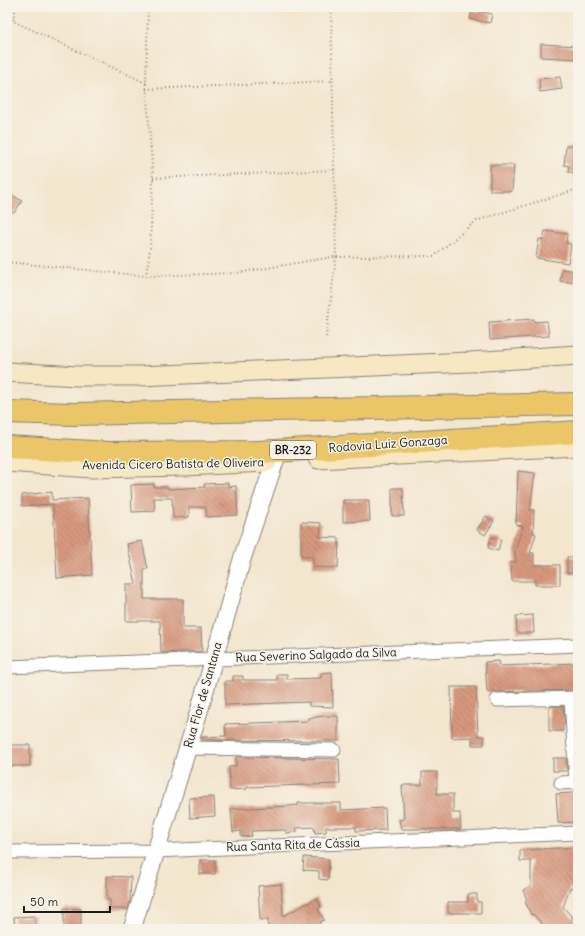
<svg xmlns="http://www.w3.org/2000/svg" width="585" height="936" font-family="Delius,sans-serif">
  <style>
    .building { fill: url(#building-back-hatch) }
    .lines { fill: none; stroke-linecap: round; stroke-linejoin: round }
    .minor-casing { stroke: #888176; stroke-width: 15 }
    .tertiary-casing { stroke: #888176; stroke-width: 19 }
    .secondary-casing { stroke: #888176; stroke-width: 21 }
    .trunk-casing { stroke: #888176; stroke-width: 24 }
    .path { stroke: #888176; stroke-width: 2; stroke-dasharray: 1 3; stroke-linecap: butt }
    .minor { stroke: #fff; stroke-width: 13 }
    .tertiary { stroke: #fff; stroke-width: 17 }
    .secondary { stroke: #f7e8c3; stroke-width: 19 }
    .trunk { stroke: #ebc669; stroke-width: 22 }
    .labels { text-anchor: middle; stroke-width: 3; stroke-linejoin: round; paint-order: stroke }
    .shield { fill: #f7f3e8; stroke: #5e5c59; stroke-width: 1 }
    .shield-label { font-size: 11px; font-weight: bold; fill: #1c1c1c }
    .street-label { font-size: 12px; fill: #1c1c1c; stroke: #f7f3e8 }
  </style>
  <defs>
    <pattern id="building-back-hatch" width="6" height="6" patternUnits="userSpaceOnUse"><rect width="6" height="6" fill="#d8987f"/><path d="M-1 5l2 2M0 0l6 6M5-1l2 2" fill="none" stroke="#ae7b67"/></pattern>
  </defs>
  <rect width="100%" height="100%" fill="#f7f3e8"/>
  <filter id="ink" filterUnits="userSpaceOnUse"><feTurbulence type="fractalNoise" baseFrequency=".025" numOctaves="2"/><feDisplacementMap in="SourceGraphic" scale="8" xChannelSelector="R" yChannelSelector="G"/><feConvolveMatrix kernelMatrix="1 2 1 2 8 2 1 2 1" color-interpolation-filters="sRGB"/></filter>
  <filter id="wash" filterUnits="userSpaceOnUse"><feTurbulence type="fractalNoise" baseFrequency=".012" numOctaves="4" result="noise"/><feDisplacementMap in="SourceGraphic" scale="16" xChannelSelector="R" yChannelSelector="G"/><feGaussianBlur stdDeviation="0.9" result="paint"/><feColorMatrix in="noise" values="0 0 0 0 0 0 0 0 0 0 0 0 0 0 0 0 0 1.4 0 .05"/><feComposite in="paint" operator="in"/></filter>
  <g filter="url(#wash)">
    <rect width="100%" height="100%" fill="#f3e6cf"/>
    <g id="blocks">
      <g class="building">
        <polygon points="472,10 492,14 490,23 470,19"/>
        <polygon points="541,44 578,46 578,59 541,57"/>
        <polygon points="560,77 562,89 540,92 539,79"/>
        <polygon points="572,142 578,142 578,173 568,172 569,166 564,165 566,146 572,146"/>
        <polygon points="490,165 514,165 512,191 490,191"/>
        <polygon points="7,192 22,201 14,213 7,208"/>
        <polygon points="545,231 567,234 566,243 571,244 568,263 536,258 539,239 543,240"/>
        <polygon points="562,269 578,271 578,283 560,281"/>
        <polygon points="534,319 534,322 547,321 549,336 490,340 489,322"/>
        <polygon points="518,471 535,473 530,510 534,510 533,533 536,534 530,553 534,553 534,565 560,565 560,585 535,585 535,581 512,581 511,562 516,562 515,550 523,526 516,525"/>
        <polygon points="228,483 228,487 236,486 238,515 207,517 206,507 189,507 189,517 173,518 172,498 154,498 155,511 132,512 131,485 154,484 154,487 168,487 168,489 205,487 204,484"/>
        <polygon points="392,488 403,488 404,516 392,516"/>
        <polygon points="52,492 52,500 88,498 92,575 57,578 53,504 22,506 22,495"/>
        <polygon points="343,500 369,500 370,521 343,522"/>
        <polygon points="486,516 494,521 485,535 477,530"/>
        <polygon points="301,522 321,523 320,537 339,538 338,568 313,567 313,557 301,556"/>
        <polygon points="491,537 501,539 498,551 488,548"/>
        <polygon points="142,541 148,569 144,569 144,599 183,599 183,628 201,628 202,651 161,653 160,621 126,621 126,584 136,584 127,544"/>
        <rect x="567" y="557" width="11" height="16"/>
        <polygon points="533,615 534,633 517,633 516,616"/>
        <polygon points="499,661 500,666 578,663 578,690 487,692 485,662"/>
        <polygon points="332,672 333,707 309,706 309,702 225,705 225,681 233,681 233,676 243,676 243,680 277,680 277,674 287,674 287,679 321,678 321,673"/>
        <polygon points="451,687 476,687 478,736 484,736 484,745 472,745 472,737 452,738"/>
        <polygon points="563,706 565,724 563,724 563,731 549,731 549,707"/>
        <polygon points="324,716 338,716 338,741 202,740 202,737 226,736 225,724 309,721 309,718"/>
        <rect x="7" y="745" width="23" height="21"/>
        <polygon points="236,757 339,759 340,784 247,787 247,789 230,790 229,767 236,766"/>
        <polygon points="553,758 566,758 567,771 553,771"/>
        <polygon points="422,772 437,772 437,794 453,794 453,813 460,813 461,829 401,829 399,820 404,819 402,785 422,785"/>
        <polygon points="571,793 578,793 578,822 558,823 556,794"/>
        <polygon points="214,797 215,816 190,818 189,798"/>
        <polygon points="298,803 341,803 341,810 385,808 386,830 356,831 356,827 326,827 326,832 315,833 314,827 296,828 297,832 286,833 286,830 251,831 252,836 241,837 241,831 233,832 231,809 288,806 298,805"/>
        <polygon points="578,847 578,888 570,888 563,907 573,918 578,913 578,929 547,929 533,914 531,915 525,901 527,900 523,890 531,886 531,861 520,861 520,850"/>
        <polygon points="304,857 329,859 328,880 319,879 319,871 303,870"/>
        <rect x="200" y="860" width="15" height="14"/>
        <polygon points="107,876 131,877 130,901 128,909 110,909 110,900 107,900"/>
        <polygon points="281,884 283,916 317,898 321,907 318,909 324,920 319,922 323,929 268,929 268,920 260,920 258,886"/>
        <polygon points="468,894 477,894 477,902 481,902 481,913 448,913 448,902 468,902"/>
        <polygon points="64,908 81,909 81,929 64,929"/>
        <polygon points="35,916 35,929 15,929 14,917"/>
      </g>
    </g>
  </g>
  <g filter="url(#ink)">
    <use href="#blocks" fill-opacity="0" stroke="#888176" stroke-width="1"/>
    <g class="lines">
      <defs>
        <g id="minor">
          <polyline points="7,667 578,645"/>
          <polyline points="571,699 576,782"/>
          <polyline points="497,700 578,698"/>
          <polyline points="188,748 334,750"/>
          <polyline points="561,783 578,782"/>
          <polyline points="7,852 156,851 578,833"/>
        </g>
        <polyline id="tertiary" points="132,929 200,708 243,556 275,461"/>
        <g id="secondary">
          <polyline points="7,372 78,376 139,376 470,362 578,355"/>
          <polyline points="318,459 578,446"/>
          <polyline points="7,462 91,468 184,466 267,462"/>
        </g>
        <g id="trunk">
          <polyline points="7,412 73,414 578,404"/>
          <polyline points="7,447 109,453 259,452 578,432"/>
        </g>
      </defs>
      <use href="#minor" class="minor-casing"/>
      <use href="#tertiary" class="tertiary-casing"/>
      <use href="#secondary" class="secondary-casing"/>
      <use href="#trunk" class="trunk-casing"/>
      <g class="path">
        <polyline points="16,7 13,21 146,83"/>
        <polyline points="7,18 13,21"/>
        <polyline points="146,89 333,81"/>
        <polyline points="153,178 335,170"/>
        <polyline points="7,262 146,276 237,273 332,257 434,256 476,221 578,189"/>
        <polyline points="146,276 150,249 153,178 146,83 148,7"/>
        <polyline points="326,337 336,257 331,7"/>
      </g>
      <use href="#minor" class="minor"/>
      <use href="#tertiary" class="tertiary"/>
      <use href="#secondary" class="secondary"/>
      <use href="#trunk" class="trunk"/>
    </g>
  </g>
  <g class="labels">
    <rect class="shield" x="270" y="441" width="46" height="18" rx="3"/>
    <g class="shield-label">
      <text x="293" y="454">BR-232</text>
    </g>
    <g class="street-label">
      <text transform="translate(388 444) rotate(-4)" y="4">Rodovia Luiz Gonzaga</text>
      <text transform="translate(173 464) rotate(-1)" y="4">Avenida Cicero Batista de Oliveira</text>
      <text transform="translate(316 655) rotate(-2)" y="4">Rua Severino Salgado da Silva</text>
      <text transform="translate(203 695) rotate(-74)" y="4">Rua Flor de Santana</text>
      <text transform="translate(293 845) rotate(-2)" y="4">Rua Santa Rita de Cássia</text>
    </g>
  </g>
  <rect width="585" height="936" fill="none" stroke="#f7f3e8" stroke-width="24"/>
  <path d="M24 906v6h86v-6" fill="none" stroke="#1c1c1c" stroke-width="2"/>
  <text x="30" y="906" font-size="12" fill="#1c1c1c" stroke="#f7f3e8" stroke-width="3" paint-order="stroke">50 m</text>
</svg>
